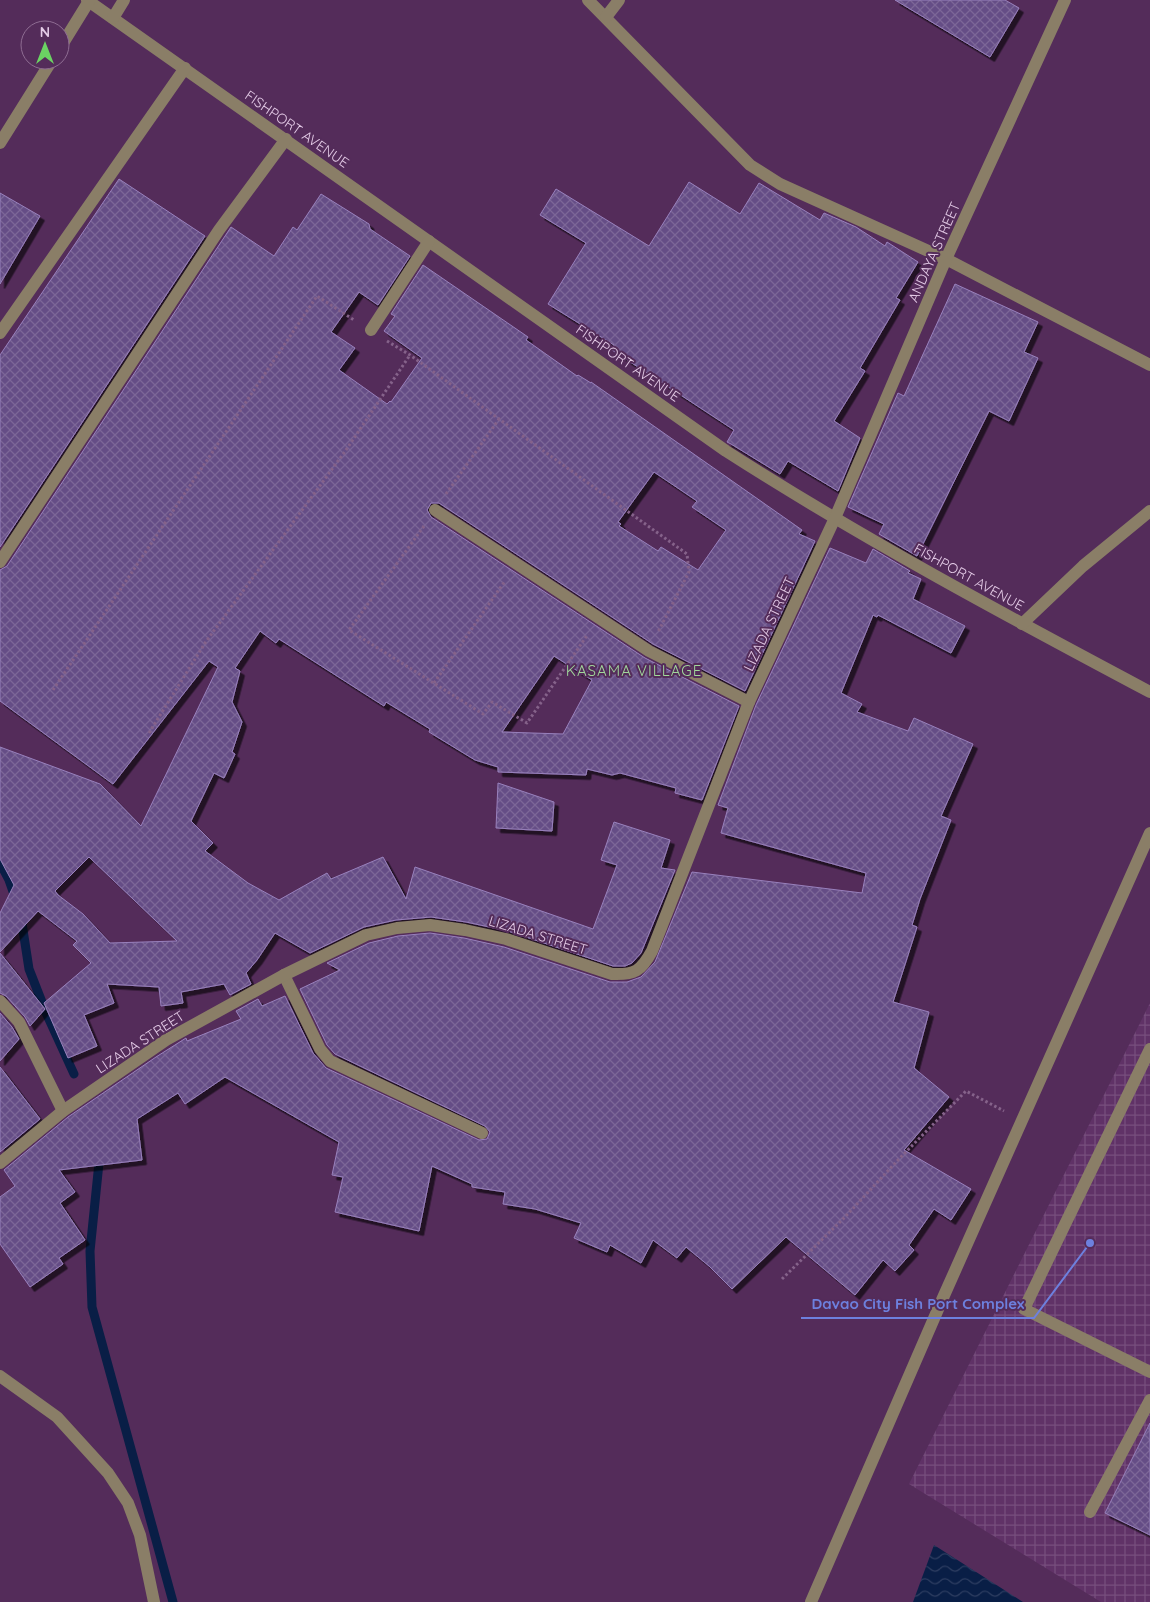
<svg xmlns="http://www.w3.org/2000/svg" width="1150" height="1602" font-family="Quicksand,sans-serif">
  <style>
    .industrial { fill: url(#industrial-grid) }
    .water { fill: url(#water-waves) }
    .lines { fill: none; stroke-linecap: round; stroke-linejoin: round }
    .stream { stroke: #091e46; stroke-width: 9 }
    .building { fill: url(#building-cross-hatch); stroke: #9981bd; fill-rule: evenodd; filter: url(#shadow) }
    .path { stroke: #85628a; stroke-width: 3; stroke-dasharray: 2.5 2.5; stroke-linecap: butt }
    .minor { stroke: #8a7e67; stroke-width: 12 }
    .labels { text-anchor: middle; stroke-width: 4; stroke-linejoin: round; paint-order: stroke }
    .street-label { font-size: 14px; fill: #e4cbe7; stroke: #542c5a }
    .neighbourhood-label { font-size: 15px; letter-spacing: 1px; fill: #a1d79b; stroke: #542c5a }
    .leader { fill: none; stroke: #6d80de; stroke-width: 2 }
    .callout-dot { fill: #6d80de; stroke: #542c5a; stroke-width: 2 }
    .callout-label { font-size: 15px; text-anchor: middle; font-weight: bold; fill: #6d80de; stroke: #542c5a; stroke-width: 4; stroke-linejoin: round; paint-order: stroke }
  </style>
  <defs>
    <pattern id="industrial-grid" width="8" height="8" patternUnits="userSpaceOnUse" patternTransform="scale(1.25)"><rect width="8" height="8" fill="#603267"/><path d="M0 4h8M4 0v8" fill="none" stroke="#774e7d"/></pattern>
    <pattern id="water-waves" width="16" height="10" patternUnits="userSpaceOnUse" patternTransform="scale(1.25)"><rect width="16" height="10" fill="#091e46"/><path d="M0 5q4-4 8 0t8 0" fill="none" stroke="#2d3d61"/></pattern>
    <pattern id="building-cross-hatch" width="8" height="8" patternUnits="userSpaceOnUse" patternTransform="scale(1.25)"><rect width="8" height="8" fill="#654e86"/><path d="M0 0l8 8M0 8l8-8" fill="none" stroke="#7b6697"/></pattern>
    <filter id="shadow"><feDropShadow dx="4.5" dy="4.5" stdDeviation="0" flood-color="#0009"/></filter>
  </defs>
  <rect width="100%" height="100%" fill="#542c5a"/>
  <polygon class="industrial" points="1150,1003 1150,1602 1101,1602 909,1484"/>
  <polygon class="water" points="934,1545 1023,1602 913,1602"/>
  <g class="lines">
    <g class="stream">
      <polyline points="0,863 9,880 16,900"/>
      <polyline points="21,917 29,969 47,1015 74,1074"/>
      <polyline points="100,1153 90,1251 92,1307 173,1602"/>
    </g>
  </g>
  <g class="building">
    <polygon points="895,0 1005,0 1019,8 990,57"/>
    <polygon points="119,179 205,236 0,547 0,355"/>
    <polygon points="689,182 740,214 759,183 820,220 824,213 856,227 885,246 887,242 918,262 896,298 900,300 860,368 865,371 834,421 860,438 838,491 788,461 780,474 731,444 727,442 734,430 612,350 614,345 548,304 586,243 540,215 556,189 649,246"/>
    <polygon points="0,193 40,216 0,284"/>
    <path d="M 321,194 L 369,224 L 370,229 L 410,256 L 378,305 L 359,292 L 331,332 L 355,348 L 339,370 L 387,404 L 390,401 L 391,402 L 422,358 L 384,331 L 395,316 L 391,314 L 423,265 L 528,337 L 526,340 L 577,376 L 578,375 L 591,383 L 591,382 L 802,530 L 799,534 L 815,541 L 745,691 L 653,644 L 439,503 L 431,503 L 427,510 L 431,517 L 645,658 L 739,706 L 702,800 L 675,793 L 676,788 L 620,773 L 612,775 L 587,769 L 586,775 L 498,772 L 498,767 L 475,760 L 429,732 L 430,729 L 386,702 L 384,706 L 279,639 L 276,643 L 260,631 L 235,668 L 240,671 L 232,702 L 242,722 L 232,752 L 235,754 L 224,778 L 214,773 L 191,821 L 213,843 L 205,851 L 248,883 L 279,900 L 327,873 L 331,879 L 383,857 L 406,899 L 415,867 L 593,929 L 617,865 L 601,860 L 614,822 L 670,840 L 661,868 L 675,870 L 641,953 L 632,963 L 625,966 L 613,966 L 508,931 L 466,922 L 431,917 L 396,920 L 364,927 L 310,953 L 275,933 L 257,960 L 246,973 L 251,984 L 230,995 L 224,984 L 181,992 L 183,1003 L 161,1006 L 159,987 L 107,984 L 114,1003 L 84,1015 L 97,1046 L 68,1058 L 44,1003 L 91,963 L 73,945 L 77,941 L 38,911 L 0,952 L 0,913 L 14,885 L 0,859 L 0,747 L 100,784 L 141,826 L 218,667 L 209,661 L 113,784 L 0,701 L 0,570 L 7,566 L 231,227 L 274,256 L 293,227 L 297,230 ZM 654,472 L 697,501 L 692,507 L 726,530 L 698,570 L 661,547 L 658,551 L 619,526 L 621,524 L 618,522 ZM 554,656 L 592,680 L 563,734 L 502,732 ZM 89,857 L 177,941 L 110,943 L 83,914 L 58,895 L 55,891 Z"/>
    <polygon points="955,284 1038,322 1024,352 1038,358 1009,421 989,411 917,556 879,534 884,524 848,507 898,393 904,396"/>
    <polygon points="830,548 866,563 873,549 910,571 908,573 921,579 913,599 965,626 951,653 878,615 877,617 873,615 841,693 862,704 857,712 908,731 914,718 973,744 941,816 951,820 920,899 912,925 917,927 893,1002 929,1012 914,1068 949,1097 904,1150 971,1189 951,1220 934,1209 909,1245 914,1250 895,1271 883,1260 855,1295 786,1237 732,1289 709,1266 686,1247 677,1258 653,1240 641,1263 610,1245 607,1252 574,1238 581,1223 535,1209 503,1204 505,1192 472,1187 472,1184 432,1166 419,1231 335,1212 343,1177 332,1175 339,1142 225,1077 185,1104 178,1093 137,1119 142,1160 59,1170 75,1192 60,1203 85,1240 59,1258 63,1264 30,1287 0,1244 0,1197 15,1186 4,1170 68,1117 156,1057 186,1038 187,1041 241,1019 236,1011 258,999 262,1006 285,996 313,1053 326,1068 479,1140 487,1139 490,1132 485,1126 335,1054 327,1045 300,989 340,970 327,963 369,943 398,936 430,933 464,938 504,947 610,982 627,982 641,977 655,962 692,872 862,893 866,873 721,833 728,808 718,805 756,705"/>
    <polygon points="498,783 554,802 552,831 496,828"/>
    <polygon points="0,953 45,1009 30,1026 25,1017 6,996 0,993"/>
    <polygon points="0,1013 12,1027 19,1039 0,1061"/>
    <polygon points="0,1067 40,1119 0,1152"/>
    <polygon points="1150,1423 1150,1535 1105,1513"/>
  </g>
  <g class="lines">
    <g class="path">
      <polyline points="387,341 410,355 687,554 689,572 658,632"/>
      <polyline points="446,494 499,419"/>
      <polyline points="424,526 349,630 483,714 492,702 527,723 588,634"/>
      <polyline points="434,683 505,581"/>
      <polyline points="53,690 317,296 354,320"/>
      <polyline points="149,733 205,643 346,450 410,355"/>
      <polyline points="782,1279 845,1217 898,1160 966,1091 1004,1111"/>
    </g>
    <g class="minor">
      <path d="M 87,0 L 726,451 C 863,539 1007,616 1150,692"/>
      <polyline points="588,0 750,165 780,184 946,259 1150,365"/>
      <polyline points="606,17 619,0"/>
      <polyline points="113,18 124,0"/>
      <polyline points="60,48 89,1"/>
      <polyline points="0,143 52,60"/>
      <polyline points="371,330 429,241"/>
      <polyline points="0,333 185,68"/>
      <polyline points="435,510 649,651 749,702"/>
      <polyline points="0,562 219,230 286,139"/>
      <polyline points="1022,624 1083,566 1150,511"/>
      <polyline points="284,975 320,1049 330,1061 482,1133"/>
      <polyline points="0,1001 19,1022 63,1111"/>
      <polyline points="1150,1049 1024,1309 1150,1372"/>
      <path d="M 0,1163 L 63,1111 L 166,1040 L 284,975 L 366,935 L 397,928 L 430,925 L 465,930 L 506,939 L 612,974 C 635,975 641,971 652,951 L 749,702 L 835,518 L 946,259 L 1065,0"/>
      <polyline points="0,1376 57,1417 108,1473 128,1503 140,1535 154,1602"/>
      <polyline points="1090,1512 1150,1400"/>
      <polyline points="811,1602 942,1300 1150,833"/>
    </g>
  </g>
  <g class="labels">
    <g class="street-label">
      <text transform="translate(297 129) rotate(35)" y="5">FISHPORT AVENUE</text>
      <text transform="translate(934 252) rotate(-66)" y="5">ANDAYA STREET</text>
      <text transform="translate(628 363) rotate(35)" y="5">FISHPORT AVENUE</text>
      <text transform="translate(969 577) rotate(29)" y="5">FISHPORT AVENUE</text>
      <text transform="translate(769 624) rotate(-65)" y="5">LIZADA STREET</text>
      <text transform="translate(538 935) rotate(17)" y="5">LIZADA STREET</text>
      <text transform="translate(140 1042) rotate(-33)" y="5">LIZADA STREET</text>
    </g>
    <g class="neighbourhood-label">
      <text x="634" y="676">KASAMA VILLAGE</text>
    </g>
  </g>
  <path class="leader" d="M1090 1243L1034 1318H801"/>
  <circle class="callout-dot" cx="1090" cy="1243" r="5"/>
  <g class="callout-label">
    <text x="918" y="1309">Davao City Fish Port Complex</text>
  </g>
  <g transform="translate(45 45)"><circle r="24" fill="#542c5a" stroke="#8e6c92"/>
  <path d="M0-4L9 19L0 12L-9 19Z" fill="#6bd363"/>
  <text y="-8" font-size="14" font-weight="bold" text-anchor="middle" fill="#e4cbe7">N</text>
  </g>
</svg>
